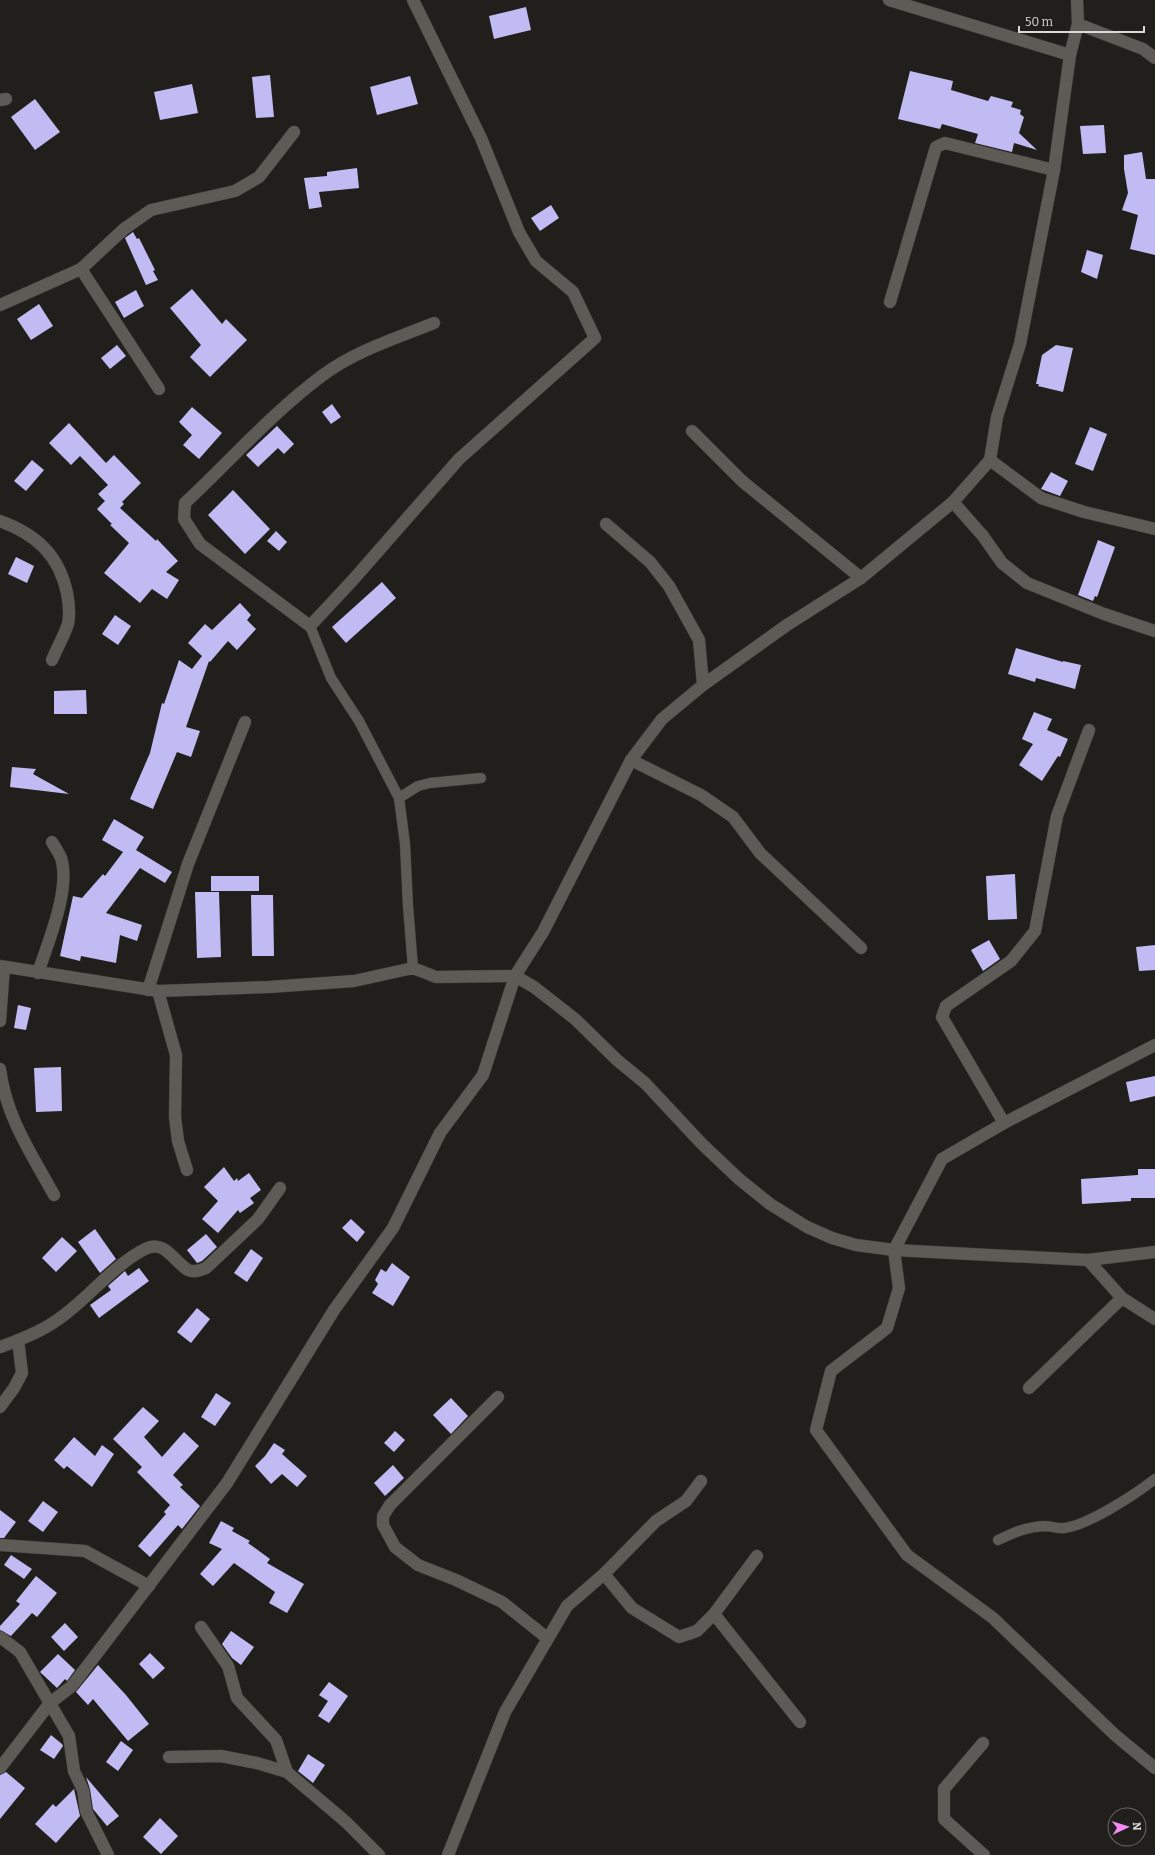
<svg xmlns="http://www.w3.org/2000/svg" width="1155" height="1855" font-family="Bitter,serif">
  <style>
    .building { fill: #c0bcf3 }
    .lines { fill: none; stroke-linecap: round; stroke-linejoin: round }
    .lane-casing { stroke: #3d3b38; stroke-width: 11 }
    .street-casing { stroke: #3d3b38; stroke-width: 13 }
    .lane { stroke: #5d5b55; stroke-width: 10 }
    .street { stroke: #5d5b55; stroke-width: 12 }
  </style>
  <rect width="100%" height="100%" fill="#211f1b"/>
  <g class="building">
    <polygon points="526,7 531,30 494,39 489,16"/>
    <polygon points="910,71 953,81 951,90 988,101 991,96 1013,102 1011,107 1021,110 1020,114 1024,117 1019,133 1037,150 1014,143 1012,152 975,143 978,134 942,124 940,129 898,119"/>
    <polygon points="270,75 274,117 256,118 252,77"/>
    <polygon points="410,76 418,104 377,115 370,87"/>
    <polygon points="192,84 198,113 160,120 154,92"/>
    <polygon points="35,99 60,132 35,150 11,117"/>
    <polygon points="1104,125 1106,153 1083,154 1080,126"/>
    <polygon points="1142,152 1146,179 1155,179 1155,255 1130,249 1138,215 1122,210 1128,193 1124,169 1124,155"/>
    <polygon points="357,168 359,188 319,192 322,207 309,209 304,178 327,176 327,172"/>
    <polygon points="551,205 559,218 540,231 531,218"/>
    <polygon points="133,232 137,239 139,238 155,270 153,271 158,280 146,285 125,238"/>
    <polygon points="1087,250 1103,255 1097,279 1081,272"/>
    <polygon points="192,289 222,324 226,319 247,340 210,377 190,357 201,345 170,308"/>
    <polygon points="136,290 144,306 124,318 115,302"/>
    <polygon points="39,304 53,326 31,340 17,319"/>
    <polygon points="117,345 126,356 110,369 101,358"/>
    <polygon points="1056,345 1073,348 1063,392 1038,386 1039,384 1036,384 1042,355"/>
    <polygon points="332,404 341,417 331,424 322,412"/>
    <polygon points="192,407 222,433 199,459 183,445 192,435 179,422"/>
    <polygon points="69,423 106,463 114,455 141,483 122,502 124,504 120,508 156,541 157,539 178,561 166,572 179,580 167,599 152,589 140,603 104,573 129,543 110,525 112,524 97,509 105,501 98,494 108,485 80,456 71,465 49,443"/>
    <polygon points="277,426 294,444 284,454 278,448 258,467 246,455"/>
    <polygon points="1090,427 1107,434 1093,471 1075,464"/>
    <polygon points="32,460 44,470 26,491 14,481"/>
    <polygon points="1051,472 1068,481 1060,496 1041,489"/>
    <polygon points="233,490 270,529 245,554 208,515"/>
    <polygon points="276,531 287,542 279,551 267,541"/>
    <polygon points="1098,540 1115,547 1097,597 1095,596 1093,601 1078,595"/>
    <polygon points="16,557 34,566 27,583 8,574"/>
    <polygon points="382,582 396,598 346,643 332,627"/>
    <polygon points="240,603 251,615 247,620 256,629 237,650 228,641 210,662 209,661 186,727 200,731 191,757 177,752 153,809 130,799 150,753 162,703 164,704 179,660 192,669 202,656 188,643 205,624 212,630"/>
    <polygon points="115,615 131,626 118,645 102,634"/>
    <polygon points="1016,648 1063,662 1063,661 1081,665 1075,689 1036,678 1035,682 1008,674"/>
    <polygon points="86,690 87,714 54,714 54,691"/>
    <polygon points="1034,712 1052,719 1047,730 1068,739 1060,757 1058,756 1042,781 1019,765 1033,744 1022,739"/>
    <polygon points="12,767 36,769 33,774 69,794 10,787"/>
    <polygon points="114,819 144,837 136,850 172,872 165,883 140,868 106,913 142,925 137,941 120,935 116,963 81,956 80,961 60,956 73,896 82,898 103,874 105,876 123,852 102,840"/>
    <polygon points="1015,874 1017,919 988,920 986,876"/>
    <rect x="211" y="876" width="48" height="15"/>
    <polygon points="195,892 219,892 221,957 197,958"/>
    <polygon points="251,895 273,895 274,956 252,956"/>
    <polygon points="989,940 1000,959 983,971 971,950"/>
    <polygon points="1155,945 1155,970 1139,971 1136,947"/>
    <polygon points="18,1005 31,1008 26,1030 14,1028"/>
    <polygon points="61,1067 62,1111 36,1112 34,1068"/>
    <polygon points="1155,1076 1155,1096 1130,1102 1126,1082"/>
    <polygon points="224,1167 234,1181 237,1178 238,1181 249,1173 261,1190 250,1198 254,1203 240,1213 238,1210 218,1233 202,1219 218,1201 204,1187"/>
    <polygon points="1138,1169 1155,1169 1155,1198 1131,1198 1131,1201 1082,1204 1081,1179 1138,1175"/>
    <polygon points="351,1219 365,1232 357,1242 342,1228"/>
    <polygon points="95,1229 116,1259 100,1273 78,1242"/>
    <polygon points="206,1234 217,1247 202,1261 197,1263 187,1250"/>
    <polygon points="62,1237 77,1251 56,1272 42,1258"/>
    <polygon points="251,1249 263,1258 247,1282 234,1273"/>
    <polygon points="392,1263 410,1277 393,1306 372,1293 378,1284 375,1280 381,1269 386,1272"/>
    <polygon points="139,1268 149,1281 99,1318 90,1305 111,1290 108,1286 125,1271 128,1276"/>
    <polygon points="197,1308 210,1319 191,1343 177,1332"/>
    <polygon points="216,1393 231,1403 215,1426 201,1417"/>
    <polygon points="451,1398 468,1416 451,1434 433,1415"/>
    <polygon points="143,1407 159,1421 144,1437 162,1457 184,1432 199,1446 173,1475 183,1485 180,1487 200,1506 182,1529 178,1525 150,1557 138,1546 166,1514 164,1512 170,1505 137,1472 142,1467 113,1439"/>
    <polygon points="395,1431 405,1440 394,1452 384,1443"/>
    <polygon points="74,1437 95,1456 102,1445 114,1454 92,1487 67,1466 64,1469 54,1460"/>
    <polygon points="274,1443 285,1450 282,1454 307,1476 297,1487 282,1474 271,1484 255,1466 265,1456"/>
    <polygon points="393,1465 404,1478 385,1496 374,1483"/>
    <polygon points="43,1501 58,1512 43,1532 28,1521"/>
    <polygon points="0,1510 16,1522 4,1538 0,1538"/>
    <polygon points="221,1521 234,1528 232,1531 250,1541 248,1543 270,1559 267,1563 304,1584 287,1613 269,1603 275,1592 234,1563 213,1586 200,1574 222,1549 209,1543"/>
    <polygon points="11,1555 32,1569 24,1579 4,1565"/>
    <polygon points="36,1576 57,1593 37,1617 32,1613 11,1636 0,1630 0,1626 20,1604 16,1601"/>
    <polygon points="65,1623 78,1637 64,1651 51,1637"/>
    <polygon points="231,1631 254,1647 241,1665 232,1658 222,1644"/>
    <polygon points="150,1653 165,1668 153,1679 139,1664"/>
    <polygon points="58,1654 75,1670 67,1681 65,1679 57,1688 40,1672"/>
    <polygon points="98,1665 126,1695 149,1724 128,1741 93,1699 88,1705 76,1692"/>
    <polygon points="329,1682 348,1696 329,1723 318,1716 328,1701 319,1695"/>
    <polygon points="51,1735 62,1744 63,1746 54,1759 40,1750"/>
    <polygon points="121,1741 133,1750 118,1771 106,1762"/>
    <polygon points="308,1754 325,1765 313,1783 298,1771"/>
    <polygon points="6,1772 25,1788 0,1819 0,1775"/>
    <polygon points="86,1777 119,1816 107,1826 93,1809 90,1789"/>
    <polygon points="74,1789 80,1816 56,1843 35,1824 53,1804 56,1807"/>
    <polygon points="160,1818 178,1836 161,1854 143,1837"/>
  </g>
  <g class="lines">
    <defs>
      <g id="lane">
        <polyline points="310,626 331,678 359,721 399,798 405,844 408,906 413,968"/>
        <polyline points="399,798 418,786 430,783 481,778"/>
        <path d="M 998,1540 C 1015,1532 1026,1527 1045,1526 C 1051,1526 1058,1529 1064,1528 C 1087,1526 1136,1494 1155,1479"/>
      </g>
      <g id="street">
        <path d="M 413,0 L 481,138 L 519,232 L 536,261 L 573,292 L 595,338 L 459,459 L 352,581 L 310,626 L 200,544 L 184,519 L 185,503 C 231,460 273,412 323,375 C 355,351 397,338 434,323"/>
        <polyline points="889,0 1070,55"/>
        <polyline points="1078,24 1143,49 1155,58"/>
        <polyline points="0,100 6,99"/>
        <polyline points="81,269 159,389"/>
        <polyline points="890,302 936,147 945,143 1054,170"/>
        <polyline points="0,305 81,269 124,229 151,210 235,191 259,177 294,132"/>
        <polyline points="692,431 742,481 861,578"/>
        <polyline points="990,460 1041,498 1084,512 1155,529"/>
        <polyline points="953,502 983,536 1002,563 1027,583 1104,614 1155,631"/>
        <path d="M 0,521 C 36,534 59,555 67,593 C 69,603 70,614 68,624 C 64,636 57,648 52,660"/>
        <polyline points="606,524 650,562 669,586 699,640 703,685"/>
        <polyline points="631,760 701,795 733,817 760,853 861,948"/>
        <polyline points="0,966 158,991 269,987 354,981 413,968 436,977 515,976 534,987 575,1019 617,1060 645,1083 702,1144 739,1179 770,1204 807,1227 832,1238 856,1245 894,1250 1088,1260 1155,1252"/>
        <path d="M 38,973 C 48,942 71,889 61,858 C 59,853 55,847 52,842"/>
        <polyline points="148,990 188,864 245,722"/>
        <polyline points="158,991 176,1055 175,1117 178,1141 187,1170"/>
        <polyline points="0,1021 4,967"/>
        <polyline points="1155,1045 1004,1123 942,1159 894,1250 899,1288 887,1328 831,1371 816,1430 907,1555 993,1618 1115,1735 1155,1768"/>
        <path d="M 0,1069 C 6,1117 31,1153 54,1195"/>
        <polyline points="1004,1123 942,1017 946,1006 1011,961 1035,931 1057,816 1089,730"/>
        <polyline points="1088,1260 1122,1298 1155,1319"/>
        <path d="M 0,1347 C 20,1340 43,1331 60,1318 C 90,1297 112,1266 145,1249 C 165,1239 174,1262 188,1270 C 194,1273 200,1270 206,1268 L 258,1219 L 280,1188"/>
        <polyline points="1029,1388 1122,1298"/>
        <polyline points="498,1397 390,1505 383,1516 383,1525 395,1547 418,1565 456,1580 502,1602 547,1638"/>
        <polyline points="0,1407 14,1388 22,1373 18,1340"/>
        <polyline points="0,1545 85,1551 149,1586"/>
        <polyline points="604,1574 632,1608 679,1637 697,1631 714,1614 757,1556"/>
        <polyline points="714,1614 800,1722"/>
        <polyline points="201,1627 228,1666 237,1698 276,1740 287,1772"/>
        <polyline points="0,1637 20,1652 69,1736 74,1771 83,1790 86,1811 108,1855"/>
        <polyline points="983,1743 944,1789 944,1819 984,1855"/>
        <polyline points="169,1757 221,1756 257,1763 287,1772 346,1822 379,1855"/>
        <polyline points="0,1768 50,1703 72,1686 227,1483 334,1310 393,1228 440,1133 483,1075 515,976 543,932 631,760 662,719 703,685 787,625 861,578 953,502 990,460 997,417 1020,344 1054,170 1070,55 1078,24 1077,0"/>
        <polyline points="448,1855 505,1712 567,1606 604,1574 656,1521 686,1501 701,1481"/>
      </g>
    </defs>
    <use href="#lane" class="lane-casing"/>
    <use href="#street" class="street-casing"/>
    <use href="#lane" class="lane"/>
    <use href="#street" class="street"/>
  </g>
  <g transform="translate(1127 1827) rotate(86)"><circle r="19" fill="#211f1b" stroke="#6b6966"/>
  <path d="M0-3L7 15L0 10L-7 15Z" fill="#f38af1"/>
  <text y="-6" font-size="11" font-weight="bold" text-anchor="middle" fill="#dad9d6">N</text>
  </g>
  <path d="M1019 26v6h125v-6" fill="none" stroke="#dad9d6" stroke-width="2"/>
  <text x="1025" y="26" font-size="12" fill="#dad9d6" stroke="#211f1b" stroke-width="3" paint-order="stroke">50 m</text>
</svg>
